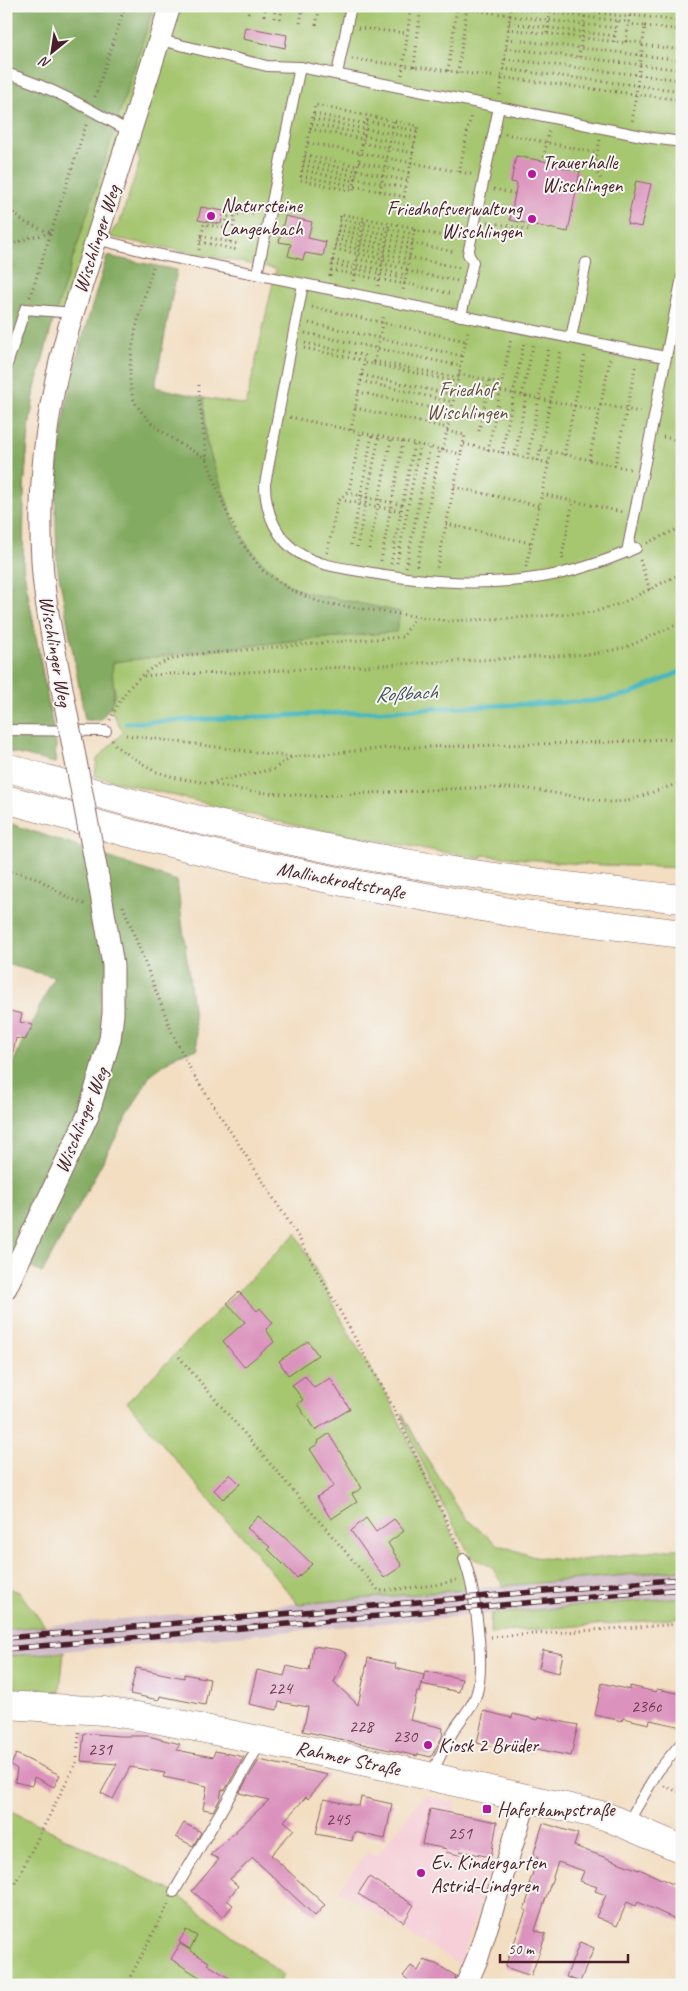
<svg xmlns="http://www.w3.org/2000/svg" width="688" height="1991" font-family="Caveat,sans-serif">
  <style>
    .built { fill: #f6cfd8 }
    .industrial { fill: #d1bdca }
    .green { fill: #a6c66f; stroke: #78724d }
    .forest { fill: #84ab62; stroke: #676546 }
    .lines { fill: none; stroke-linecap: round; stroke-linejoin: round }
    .stream { stroke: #47b7be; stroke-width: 5 }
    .building { fill: #db93bd }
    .service-casing { stroke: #856260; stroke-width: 12 }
    .minor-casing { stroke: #856260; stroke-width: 23 }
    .secondary-casing { stroke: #856260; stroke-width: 29 }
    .trunk-casing { stroke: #856260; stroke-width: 29 }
    .path { stroke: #856260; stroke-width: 3; stroke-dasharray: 1 4; stroke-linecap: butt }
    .service { stroke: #fff; stroke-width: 10 }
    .minor { stroke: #fff; stroke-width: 21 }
    .secondary { stroke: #fff; stroke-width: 28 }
    .trunk { stroke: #fff; stroke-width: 28 }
    .rail-casing { stroke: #4a1f2b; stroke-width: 5.5 }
    .rail { stroke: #f6f6f2; stroke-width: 4; stroke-dasharray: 11; stroke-linecap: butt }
    .minor-bridge-casing { stroke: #856260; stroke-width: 23; stroke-linecap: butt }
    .minor-bridge { stroke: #fff; stroke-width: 21 }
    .poi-dot { fill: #b5179e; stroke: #f6f6f2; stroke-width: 2 }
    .labels { text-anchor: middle; stroke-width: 4; stroke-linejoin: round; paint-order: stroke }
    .number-label { font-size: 18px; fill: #6e3c50 }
    .poi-label { font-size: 20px; fill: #4a1f2b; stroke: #f6f6f2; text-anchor: start }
    .street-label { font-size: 20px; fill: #4a1f2b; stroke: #f6f6f2 }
    .park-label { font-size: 20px; fill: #66513f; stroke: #f6f6f2 }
    .water-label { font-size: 21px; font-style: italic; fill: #49545e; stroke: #f6f6f2 }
  </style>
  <rect width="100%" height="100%" fill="#f6f6f2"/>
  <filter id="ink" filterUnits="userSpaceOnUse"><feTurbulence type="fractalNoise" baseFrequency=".02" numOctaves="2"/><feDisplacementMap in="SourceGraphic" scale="10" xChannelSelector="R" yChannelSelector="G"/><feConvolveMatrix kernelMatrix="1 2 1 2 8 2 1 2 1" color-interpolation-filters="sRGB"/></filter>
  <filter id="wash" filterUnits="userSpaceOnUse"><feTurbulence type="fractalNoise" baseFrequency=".0096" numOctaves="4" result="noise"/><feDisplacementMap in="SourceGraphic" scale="20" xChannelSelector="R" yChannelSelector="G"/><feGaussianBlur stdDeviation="1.12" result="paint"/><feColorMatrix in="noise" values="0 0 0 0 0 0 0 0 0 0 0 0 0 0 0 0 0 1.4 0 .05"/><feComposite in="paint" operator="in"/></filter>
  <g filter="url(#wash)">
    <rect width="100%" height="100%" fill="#f3dec2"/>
    <polygon class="built" points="424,1795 456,1802 454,1813 505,1824 460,1965 339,1890 368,1851 377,1856"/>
    <polygon class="industrial" points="682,1570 682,1597 6,1656 6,1629"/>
    <g class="green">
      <polygon points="6,6 682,6 682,868 580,864 482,855 482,859 297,826 95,776 97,759 123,732 110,708 115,693 112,675 113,662 290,641 396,632 400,612 304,592 286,583 261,561 249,548 235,524 215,469 206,440 204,398 246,405 276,269 110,237 113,230 120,222 140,161 130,133 73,313 53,321 35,388 29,429 24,487 23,567 56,745 55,763 6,751"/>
      <polygon points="296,1233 352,1339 388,1397 464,1559 475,1589 298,1604 238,1531 234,1529 127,1402"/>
      <polygon points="402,1413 423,1452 464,1517 497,1544 534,1557 572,1561 682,1548 682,1570 503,1586 492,1567 471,1557 436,1492 408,1432"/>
      <polygon points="6,1587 19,1592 45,1626 6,1629"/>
      <polygon points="682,1597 682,1618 490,1633 491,1614"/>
      <polygon points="64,1652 58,1709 6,1705 6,1656"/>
      <polygon points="7,1809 174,1892 283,1975 278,1985 6,1985"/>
    </g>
    <g class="forest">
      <polygon points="6,6 154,6 53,321 35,388 29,429 24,487 23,567 56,745 55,763 6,751"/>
      <path d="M 107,256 L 177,270 L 155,387 L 204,398 L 206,440 L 215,469 L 235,524 L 249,548 L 261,561 L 286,583 L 304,592 L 400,612 L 396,632 L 290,641 L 113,662 C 110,690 122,695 100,720 L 85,720 L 57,564 L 55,484 L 67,400 L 80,346 Z"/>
      <polygon points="6,822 177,881 198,1049 178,1054 150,1075 42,1273 6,1256 6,1077 54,977 6,964"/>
    </g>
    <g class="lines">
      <polyline class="stream" points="126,723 594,701 631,694 682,671"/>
    </g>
    <g id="blocks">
      <g class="building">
        <polygon points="245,27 287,35 285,48 243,39"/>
        <polygon points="516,156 554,163 554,166 580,171 568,232 510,220 517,183 511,182"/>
        <polygon points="636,181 651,184 641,227 627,224"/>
        <polygon points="201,207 224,211 221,224 198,220"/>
        <polygon points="285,216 312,222 308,238 326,242 323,256 305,253 303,260 288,256 291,244 279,242"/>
        <polygon points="6,1010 22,1014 20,1022 33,1025 25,1040 16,1038 12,1057 6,1057"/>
        <polygon points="239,1292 257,1311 260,1308 273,1323 266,1329 274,1342 244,1367 223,1341 245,1322 227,1303"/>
        <polygon points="308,1341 318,1355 288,1375 279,1361"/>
        <polygon points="305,1376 314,1388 330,1378 350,1409 315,1430 297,1404 303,1400 292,1385"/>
        <polygon points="329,1434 362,1488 352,1494 357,1502 331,1519 317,1497 334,1486 310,1449 319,1443 318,1441"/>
        <polygon points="230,1474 240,1484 223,1499 214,1490"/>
        <polygon points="258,1516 282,1535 312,1564 297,1578 268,1549 270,1547 247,1528"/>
        <polygon points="366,1518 376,1532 394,1519 404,1531 388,1543 402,1566 384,1578 351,1531"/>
        <polygon points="313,1646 340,1650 347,1654 334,1682 358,1705 368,1658 396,1664 395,1668 424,1675 420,1692 417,1692 410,1720 443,1728 442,1737 431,1757 418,1754 417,1756 303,1731 308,1707 279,1702 277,1710 249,1704 257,1670 284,1676 287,1666 309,1671"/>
        <polygon points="543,1650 563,1654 559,1673 539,1668"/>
        <polygon points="136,1668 184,1678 184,1674 210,1679 205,1705 160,1696 159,1700 130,1694"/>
        <polygon points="425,1671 462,1679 459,1692 422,1684"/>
        <polygon points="602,1683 630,1690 630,1686 656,1692 657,1689 682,1694 682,1727 650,1720 649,1724 623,1718 622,1721 595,1715"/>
        <polygon points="484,1711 512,1718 513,1714 538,1720 539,1717 578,1725 571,1756 532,1748 531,1752 505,1746 504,1749 477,1743"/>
        <polygon points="84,1733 119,1736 148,1736 180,1744 176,1750 213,1757 215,1751 244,1757 225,1790 222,1789 220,1799 213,1811 203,1809 207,1786 163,1777 165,1773 130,1767 113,1799 101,1793 117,1764 81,1761"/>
        <polygon points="16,1754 60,1775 54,1787 34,1777 32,1786 15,1782 17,1769 11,1765"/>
        <polygon points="259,1760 328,1775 308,1799 306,1797 284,1821 294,1829 271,1855 325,1905 315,1916 253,1858 230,1879 238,1886 227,1900 233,1905 223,1917 192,1891 219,1859 210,1855 269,1800 239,1793"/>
        <polygon points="361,1797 392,1804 385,1839 354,1832 352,1841 316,1834 324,1799 359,1806"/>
        <polygon points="430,1809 497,1822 491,1857 460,1851 459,1855 446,1852 447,1849 422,1844"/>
        <polygon points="184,1823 201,1832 193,1846 176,1837"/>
        <polygon points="543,1823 578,1834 574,1846 639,1870 639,1869 682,1888 682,1922 638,1902 636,1906 627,1902 617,1926 596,1917 606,1895 595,1891 597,1887 580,1881 584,1871 558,1862 535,1930 546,1934 531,1976 505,1967 526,1911 524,1910 532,1885 529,1884 538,1857 533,1856"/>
        <polygon points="369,1877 414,1905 404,1922 358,1894"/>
        <polygon points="186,1930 197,1936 190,1949 179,1942"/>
        <polygon points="580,1942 594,1948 580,1982 566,1977"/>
        <polygon points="180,1944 209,1962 207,1964 240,1985 212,1985 171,1959"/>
        <polygon points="424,1960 436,1964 456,1976 454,1985 410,1985 411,1982 403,1976 411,1966 418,1971"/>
      </g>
    </g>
  </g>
  <g filter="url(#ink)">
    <use href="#blocks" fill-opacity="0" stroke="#856260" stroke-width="1"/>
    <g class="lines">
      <defs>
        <g id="service">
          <polyline points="160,40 267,66 300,67 652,138 682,142"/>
          <path d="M 6,73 C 51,87 90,109 130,132"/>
          <polyline points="337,74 351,6"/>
          <polyline points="96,239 156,254 665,357"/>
          <polyline points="257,274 300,67"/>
          <path d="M 303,284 L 265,484 C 265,512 277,541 302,555 C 319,565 341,568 360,571 C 421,582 481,587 542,577 C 575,572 606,561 636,548"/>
          <polyline points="461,316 473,262 468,254 499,107"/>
          <polyline points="571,338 586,263"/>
          <polyline points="6,368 25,309 73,313"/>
          <polyline points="627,552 682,277"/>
          <polyline points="6,730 106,731"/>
          <path d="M 431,1774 C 439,1760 445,1744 454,1730 C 460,1720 470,1710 475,1698 C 487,1670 475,1589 464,1559"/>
          <polyline points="627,1824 658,1771 682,1742"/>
          <polyline points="174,1892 261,1742"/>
        </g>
        <g id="minor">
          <path d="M 60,678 C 53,640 44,600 42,561 C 37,473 48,398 73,313 L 170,6"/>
          <polyline points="6,1288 88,1115 110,1039 113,1014 113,965 98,877"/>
          <polyline points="466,1985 478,1957 527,1797"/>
        </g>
        <polyline id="secondary" points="6,1705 104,1711 150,1718 344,1757 605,1816 682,1849"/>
        <g id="trunk">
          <path d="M 6,767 C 154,812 307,848 460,872 C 534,883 608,891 682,899"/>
          <polyline points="6,799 129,833 256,864 343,882 515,913 682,934"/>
        </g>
      </defs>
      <use href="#service" class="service-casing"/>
      <use href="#minor" class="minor-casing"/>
      <use href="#secondary" class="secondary-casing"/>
      <use href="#trunk" class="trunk-casing"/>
      <g class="path">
        <polyline points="439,6 510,15"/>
        <polyline points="631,6 626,41 643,43 632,123"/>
        <polyline points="645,6 682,11"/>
        <polyline points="510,8 629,22"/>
        <polyline points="585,11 629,17"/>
        <polyline points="248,13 250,6"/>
        <polyline points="630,15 682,21"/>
        <polyline points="264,16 266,6"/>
        <polyline points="510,16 616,28"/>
        <polyline points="274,18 276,6"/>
        <polyline points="280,19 283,6"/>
        <polyline points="300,23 303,6"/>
        <polyline points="509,23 615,36"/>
        <polyline points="628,24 645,26 643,43"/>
        <polyline points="316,25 320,6"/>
        <polyline points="645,26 682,30"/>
        <polyline points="358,28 407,33"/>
        <polyline points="508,29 626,43 626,41"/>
        <polyline points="547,33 551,6"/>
        <polyline points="507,39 682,60"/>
        <polyline points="614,42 617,21"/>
        <polyline points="642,45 682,50"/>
        <polyline points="506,48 682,70"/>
        <polyline points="579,57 586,6"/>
        <polyline points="352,59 682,100"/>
        <polyline points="505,59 682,80"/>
        <polyline points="414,67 421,6"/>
        <polyline points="503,69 682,91"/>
        <polyline points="448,71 457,6"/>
        <polyline points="458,73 467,6"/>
        <polyline points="402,75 411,6"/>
        <polyline points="500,95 511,7"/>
        <polyline points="95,97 125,6"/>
        <polyline points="314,114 367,124"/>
        <polyline points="313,119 365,129"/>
        <polyline points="367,121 417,131"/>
        <polyline points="312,124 365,134"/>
        <polyline points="310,129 363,139"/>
        <polyline points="366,129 416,138"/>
        <polyline points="505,134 597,153"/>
        <polyline points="364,136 414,146"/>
        <polyline points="600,140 594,167 602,181"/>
        <polyline points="308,143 471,174"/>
        <polyline points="363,143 413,153"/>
        <polyline points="305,155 358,166"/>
        <polyline points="544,157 549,131"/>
        <polyline points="304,160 357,171"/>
        <polyline points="359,162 409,173"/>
        <polyline points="303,165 356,176"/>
        <polyline points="302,170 355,181"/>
        <polyline points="357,170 407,181"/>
        <polyline points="459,172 471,115"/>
        <path d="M 301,176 C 335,182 370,189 404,197 L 418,126 L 315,105 L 300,180 L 353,191 C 357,166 363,141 368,116"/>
        <polyline points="355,178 406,188"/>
        <polyline points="494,189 515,194"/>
        <polyline points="380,191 394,121"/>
        <polyline points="6,206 24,222 51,233"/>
        <polyline points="340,219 414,234"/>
        <polyline points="488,222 529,230 530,224"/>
        <polyline points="339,225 413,239"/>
        <polyline points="338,230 412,244"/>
        <polyline points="414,230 458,239"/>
        <polyline points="337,235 411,249"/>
        <polyline points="201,236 239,244"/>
        <polyline points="336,239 410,254"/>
        <polyline points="200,242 238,250"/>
        <polyline points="230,242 236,215"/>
        <polyline points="412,243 455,252"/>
        <polyline points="335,244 409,259"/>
        <polyline points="6,247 28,238 50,233"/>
        <polyline points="335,249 408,264"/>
        <polyline points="199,250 204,224 225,228 227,217 249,212 257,214"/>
        <polyline points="409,257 460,268"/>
        <polyline points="357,259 407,269"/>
        <polyline points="333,260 406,275"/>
        <polyline points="332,264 405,279"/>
        <path d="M 153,267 C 144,298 119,373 135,402 C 151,430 181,444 207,459"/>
        <polyline points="331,270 404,284"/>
        <polyline points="407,271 458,281"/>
        <polyline points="330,276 341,214 415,228 403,291"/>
        <polyline points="353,281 364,219"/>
        <polyline points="404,283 453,294"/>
        <polyline points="378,286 389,224"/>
        <polyline points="30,297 87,122"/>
        <polyline points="312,307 466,341"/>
        <polyline points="309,323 463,356"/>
        <polyline points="305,333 461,366"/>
        <polyline points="305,343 366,356"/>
        <polyline points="304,348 365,361"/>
        <polyline points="610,359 601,404 644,413"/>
        <polyline points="374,361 458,378"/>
        <polyline points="374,364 457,382"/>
        <polyline points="459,374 502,383"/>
        <polyline points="362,375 454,395"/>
        <polyline points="361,381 453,402"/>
        <polyline points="199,385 199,398 207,460 224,506 241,542 262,570 291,590 322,603 448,621 515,618 594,612 622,603 682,573"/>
        <polyline points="501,391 600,411"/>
        <polyline points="358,392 451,412"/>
        <polyline points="522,395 534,342"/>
        <polyline points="355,408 448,428"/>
        <polyline points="290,417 461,454 437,568"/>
        <polyline points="351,430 364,363 374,364 384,314"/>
        <polyline points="447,431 465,435 461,454"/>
        <polyline points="479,431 490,380"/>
        <polyline points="663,437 682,441"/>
        <polyline points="678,440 682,422"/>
        <polyline points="464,444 549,463"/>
        <polyline points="541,449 630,469"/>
        <polyline points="443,450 468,331"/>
        <polyline points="488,450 511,339"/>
        <polyline points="502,453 524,341"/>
        <polyline points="564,455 585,354"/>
        <polyline points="515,456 526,396"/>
        <polyline points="527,459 549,347"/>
        <polyline points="589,460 601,404"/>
        <polyline points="538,461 561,349"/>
        <polyline points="615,466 636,363"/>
        <polyline points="454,487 540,506"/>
        <polyline points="347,493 402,505"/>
        <polyline points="542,494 622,512"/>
        <polyline points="340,500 401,511"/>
        <polyline points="446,524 531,543"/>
        <polyline points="647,543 682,527"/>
        <polyline points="351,545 372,435"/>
        <polyline points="357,547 379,436"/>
        <polyline points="369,549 391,439"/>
        <polyline points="327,553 338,501 349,490 361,432"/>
        <polyline points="563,559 562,556 573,501"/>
        <polyline points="640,560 650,590"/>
        <polyline points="381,561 403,441"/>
        <polyline points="397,563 420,445"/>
        <polyline points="391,564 414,444"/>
        <polyline points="417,566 440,449"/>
        <polyline points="406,567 430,447"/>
        <polyline points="526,567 551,452"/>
        <polyline points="144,676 165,674 228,673 593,654 627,647 682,622"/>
        <path d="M 110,720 C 121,696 136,675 160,664 C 183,653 211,653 235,651 C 291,645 347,641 403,637 L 415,617"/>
        <polyline points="126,735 292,757 387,748 612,742 682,738"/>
        <polyline points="112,740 117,747 154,771 177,778 208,783 274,769 292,757"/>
        <polyline points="211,784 252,792 315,796 466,788 523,788 609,802 628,801 682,782"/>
        <polyline points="6,870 35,877 69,898 85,904"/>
        <polyline points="123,906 173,1035 192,1072 296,1233 388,1397 459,1548"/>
        <polyline points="179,1357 379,1591 435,1585 457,1580"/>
        <polyline points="491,1637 682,1624"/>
        <polyline points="664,1786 682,1793"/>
        <polyline points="6,1901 77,1761 79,1731"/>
        <polyline points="126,1985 169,1903"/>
      </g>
      <use href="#service" class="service"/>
      <use href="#minor" class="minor"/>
      <use href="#secondary" class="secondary"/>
      <use href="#trunk" class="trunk"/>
      <defs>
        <g id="rail">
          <polyline points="6,1638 682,1579"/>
          <polyline points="6,1649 682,1589"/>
        </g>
      </defs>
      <use href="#rail" class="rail-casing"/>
      <use href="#rail" class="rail"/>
      <defs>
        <polyline id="minor-bridge" points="60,678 98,877"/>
      </defs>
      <use href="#minor-bridge" class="minor-bridge-casing"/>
      <use href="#minor-bridge" class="minor-bridge"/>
    </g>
  </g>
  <g class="poi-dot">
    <circle cx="532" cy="174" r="5"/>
    <circle cx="211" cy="216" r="5"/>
    <circle cx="532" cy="219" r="5"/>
    <circle cx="428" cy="1745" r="5"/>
    <rect x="482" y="1804" width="10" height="10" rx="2.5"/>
    <circle cx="421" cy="1873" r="5"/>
  </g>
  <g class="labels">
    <g class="number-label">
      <text x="280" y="1694">224</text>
      <text x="646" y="1712">236c</text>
      <text x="361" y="1732">228</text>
      <text x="405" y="1742">230</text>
      <text x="100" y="1755">231</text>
      <text x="338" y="1825">245</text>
      <text x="460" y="1839">251</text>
    </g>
    <g class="poi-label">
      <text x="542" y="169">Trauerhalle<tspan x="542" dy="23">Wischlingen</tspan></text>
      <text x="221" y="212">Natursteine<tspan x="221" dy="23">Langenbach</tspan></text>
      <text x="522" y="215" text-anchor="end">Friedhofsverwaltung<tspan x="522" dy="23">Wischlingen</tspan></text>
      <text x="438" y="1752">Kiosk 2 Brüder</text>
      <text x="497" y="1816">Haferkampstraße</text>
      <text x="431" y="1869">Ev. Kindergarten<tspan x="431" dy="23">Astrid-Lindgren</tspan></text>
    </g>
    <g class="street-label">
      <text transform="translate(96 239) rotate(-72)" y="7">Wischlinger Weg</text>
      <text transform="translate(56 651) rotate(80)" y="7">Wischlinger Weg</text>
      <text transform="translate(341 880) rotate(11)" y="7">Mallinckrodtstraße</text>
      <text transform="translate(81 1120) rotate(-68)" y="7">Wischlinger Weg</text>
      <text transform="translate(348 1758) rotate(12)" y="7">Rahmer Straße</text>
    </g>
    <g class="park-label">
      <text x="467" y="396">Friedhof<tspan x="467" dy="23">Wischlingen</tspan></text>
    </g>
    <g class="water-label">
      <text transform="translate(406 693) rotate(-3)" y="7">Roßbach</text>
    </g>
  </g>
  <rect width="688" height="1991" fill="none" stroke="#f6f6f2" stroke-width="25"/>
  <g transform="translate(52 52) rotate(210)" stroke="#f6f6f2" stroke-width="4" paint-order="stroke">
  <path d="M0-4L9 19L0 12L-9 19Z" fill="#4a1f2b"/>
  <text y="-8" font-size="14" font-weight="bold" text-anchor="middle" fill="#4a1f2b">N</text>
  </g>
  <path d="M500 1954v8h128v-8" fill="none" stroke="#4a1f2b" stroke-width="2.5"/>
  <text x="508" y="1954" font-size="15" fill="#4a1f2b" stroke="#f6f6f2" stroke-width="4" paint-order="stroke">50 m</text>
</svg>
